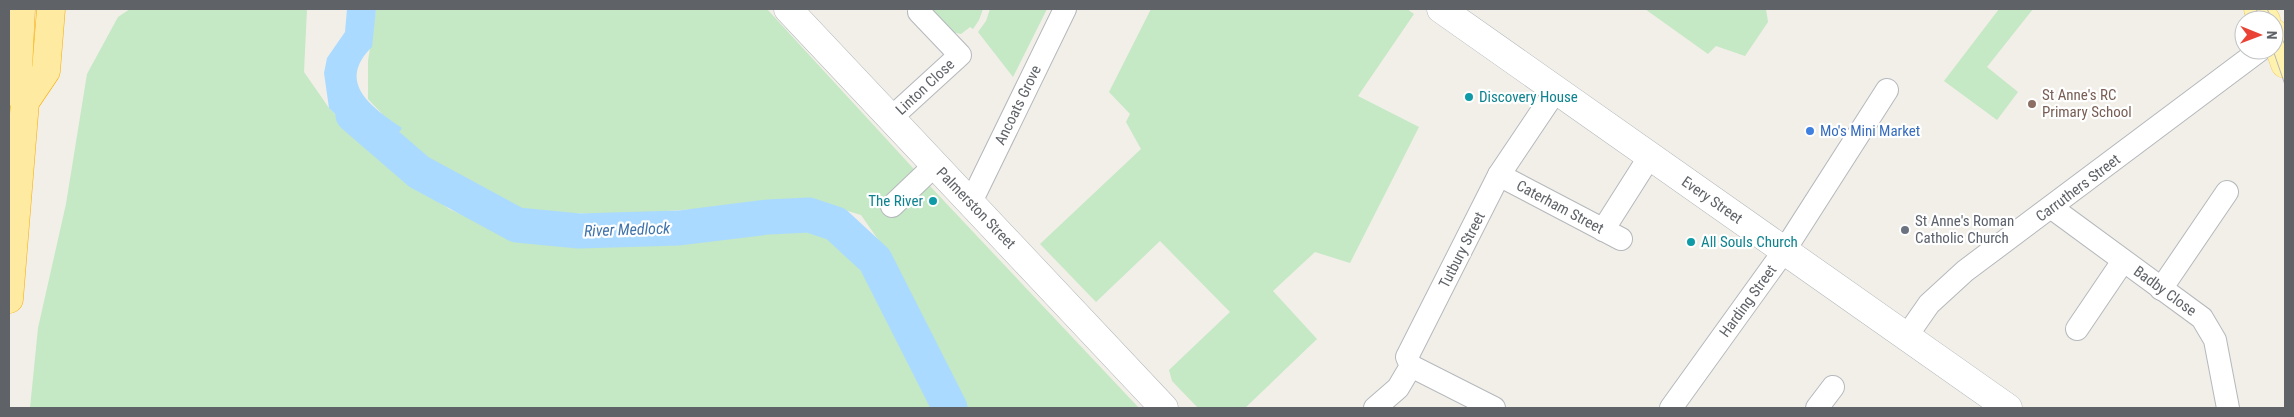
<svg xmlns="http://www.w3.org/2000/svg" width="2294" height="417" font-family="'Roboto Condensed',sans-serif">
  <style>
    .green { fill: #c5e8c5 }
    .water { fill: #aadaff }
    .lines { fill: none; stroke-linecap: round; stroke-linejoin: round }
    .river { stroke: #aadaff; stroke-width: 35 }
    .minor-casing { stroke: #b5b8bc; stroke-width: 24 }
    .tertiary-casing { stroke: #b5b8bc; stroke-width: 29 }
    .primary-casing { stroke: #f2c960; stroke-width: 29 }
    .trunk-casing { stroke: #f9ab00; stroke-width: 29 }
    .minor { stroke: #fff; stroke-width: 22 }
    .tertiary { stroke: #fff; stroke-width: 28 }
    .primary { stroke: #fff2af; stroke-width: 28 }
    .trunk { stroke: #feeaa1; stroke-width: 28 }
    .tram { stroke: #b6b7b8; stroke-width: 1 }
    .culture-dot { fill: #0f9aa8; stroke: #fff; stroke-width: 2 }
    .education-dot { fill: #8d6e63; stroke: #fff; stroke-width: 2 }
    .shop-dot { fill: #3f7fe0; stroke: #fff; stroke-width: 2 }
    .worship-dot { fill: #6b7280; stroke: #fff; stroke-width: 2 }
    .labels { text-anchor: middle; stroke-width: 4.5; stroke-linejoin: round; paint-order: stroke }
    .street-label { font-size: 15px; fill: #5f6368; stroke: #fff }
    .education-label { font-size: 15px; fill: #785e54; stroke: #fff; text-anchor: start }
    .culture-label { font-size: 15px; fill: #0d838f; stroke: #fff; text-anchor: start }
    .shop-label { font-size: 15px; fill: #366cbe; stroke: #fff; text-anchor: start }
    .worship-label { font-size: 15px; fill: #5b616d; stroke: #fff; text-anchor: start }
    .water-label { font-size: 16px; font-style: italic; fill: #4174aa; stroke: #fff }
  </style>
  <rect width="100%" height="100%" fill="#f1efe8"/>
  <g class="green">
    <polygon points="130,9 307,9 304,72 329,108 380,158 449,209 517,239 782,223 833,238 868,279 937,408 30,408 38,328 66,204 87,74 118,17"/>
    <polygon points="376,9 767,9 912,167 1139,408 960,408 884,248 861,215 815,201 621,214 543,213 500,205 425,159 368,99 368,61"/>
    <polygon points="929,9 983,9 979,20 973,29 970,27 961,34 952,32"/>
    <polygon points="990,9 1047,9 1013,77 978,32 986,21"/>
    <polygon points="1151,9 1407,9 1414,14 1358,96 1419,127 1350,263 1315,252 1273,291 1317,339 1245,408 1198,408 1172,381 1169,370 1230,312 1160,241 1096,302 1040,244 1141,149 1126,122 1130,114 1109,92"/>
    <polygon points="1645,9 1766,9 1768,22 1745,56 1716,46 1708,54"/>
    <polygon points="1999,9 2033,9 1987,67 2018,92 1997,120 1944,81"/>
  </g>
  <path class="water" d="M 347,9 L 376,9 L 372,47 C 335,83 373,108 402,128 L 380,158 L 329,108 L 324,73 L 327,58 L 345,32 Z"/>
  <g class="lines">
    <polyline class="river" points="353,115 419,172 517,225 579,231 679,228 768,217 809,215 836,224 875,260 950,408"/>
    <defs>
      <g id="minor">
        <polyline points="891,118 960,55 919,12"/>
        <polyline points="1499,175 1621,239"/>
        <polyline points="971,202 1065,9"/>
        <polyline points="892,206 935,165"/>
        <polyline points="2052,208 2202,318 2215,340 2228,408"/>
        <polyline points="1603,230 1650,156"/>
        <polyline points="2161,289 2227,192"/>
        <polyline points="2077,329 2123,261"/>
        <polyline points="1906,337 1929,304 1965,271 2260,50"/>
        <polyline points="1411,366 1494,408"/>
        <polyline points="1375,408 1398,388 1411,366 1407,357 1499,175 1556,90"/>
        <polyline points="1671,408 1784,251 1887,90"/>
        <polyline points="1817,408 1833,387"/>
      </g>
      <g id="tertiary">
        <polyline points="788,9 1164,408"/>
        <polyline points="1441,9 2008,408"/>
      </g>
      <g id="primary">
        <polyline points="2258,9 2266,20"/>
        <polyline points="2274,33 2285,64"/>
      </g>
      <g id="trunk">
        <polyline points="21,9 17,90 25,102"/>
        <polyline points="9,299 25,102 46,71 51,9"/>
      </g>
    </defs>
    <use href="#minor" class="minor-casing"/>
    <use href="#tertiary" class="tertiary-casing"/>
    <use href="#primary" class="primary-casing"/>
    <use href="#trunk" class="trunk-casing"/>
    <use href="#minor" class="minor"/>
    <use href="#tertiary" class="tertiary"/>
    <use href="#primary" class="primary"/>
    <use href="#trunk" class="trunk"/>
    <g class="tram">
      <polyline points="2256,9 2261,20"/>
      <polyline points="2267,9 2273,20"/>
      <polyline points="2274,22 2285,45"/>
      <polyline points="2273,50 2285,85"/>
    </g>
  </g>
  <g class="culture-dot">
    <circle cx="1469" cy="97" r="5"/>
    <circle cx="933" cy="201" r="5"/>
    <circle cx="1691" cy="242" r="5"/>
  </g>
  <circle class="education-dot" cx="2032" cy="104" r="5"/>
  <circle class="shop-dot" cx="1810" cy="131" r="5"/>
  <circle class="worship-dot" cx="1905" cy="230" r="5"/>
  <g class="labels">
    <g class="street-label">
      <text transform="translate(925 87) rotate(-43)" y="5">Linton Close</text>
      <text transform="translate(1018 105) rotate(-64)" y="5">Ancoats Grove</text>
      <text transform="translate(2078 188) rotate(-37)" y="5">Carruthers Street</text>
      <text transform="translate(1712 200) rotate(35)" y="5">Every Street</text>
      <text transform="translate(1560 207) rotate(28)" y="5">Caterham Street</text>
      <text transform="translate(976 208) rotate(46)" y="5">Palmerston Street</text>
      <text transform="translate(1462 250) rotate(-63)" y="5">Tutbury Street</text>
      <text transform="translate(2165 291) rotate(36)" y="5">Badby Close</text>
      <text transform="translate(1748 301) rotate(-54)" y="5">Harding Street</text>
    </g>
    <g class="education-label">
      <text x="2042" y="100">St Anne's RC<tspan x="2042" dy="17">Primary School</tspan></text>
    </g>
    <g class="culture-label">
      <text x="1479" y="102">Discovery House</text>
      <text x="923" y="206" text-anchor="end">The River</text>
      <text x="1701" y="247">All Souls Church</text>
    </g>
    <g class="shop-label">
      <text x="1820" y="136">Mo's Mini Market</text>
    </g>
    <g class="worship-label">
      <text x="1915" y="226">St Anne's Roman<tspan x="1915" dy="17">Catholic Church</tspan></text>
    </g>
    <g class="water-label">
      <text transform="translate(627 229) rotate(-2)" y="6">River Medlock</text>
    </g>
  </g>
  <rect width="2294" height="417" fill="none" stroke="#5f6368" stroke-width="20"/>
  <g transform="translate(2259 35) rotate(91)"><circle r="24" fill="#ffffff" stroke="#bfc1c3"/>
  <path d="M0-4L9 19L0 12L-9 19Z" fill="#ea4335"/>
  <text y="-8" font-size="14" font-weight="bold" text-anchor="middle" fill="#5f6368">N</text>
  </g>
</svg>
